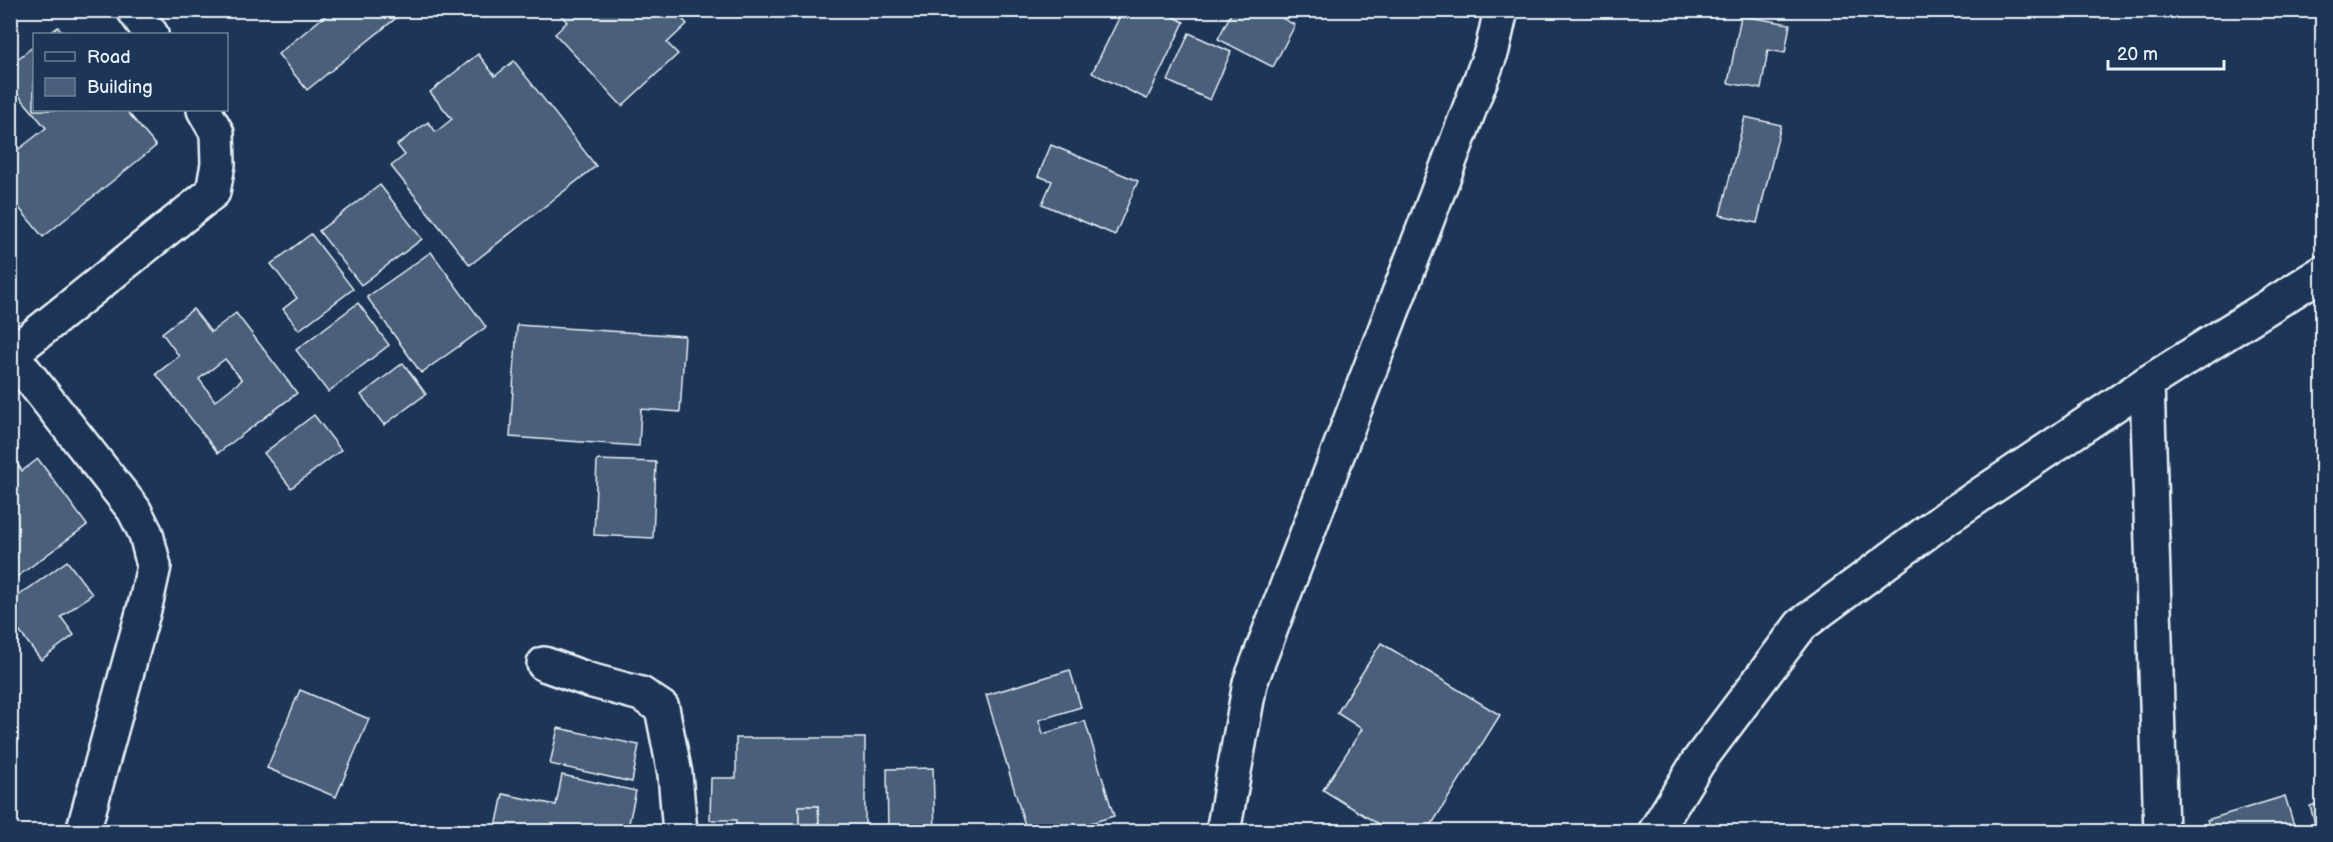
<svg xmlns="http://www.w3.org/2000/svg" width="2333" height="842" font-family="'Balsamiq Sans',sans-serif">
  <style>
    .building { fill: #495e7a; stroke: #e8f1f8; stroke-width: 1.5; fill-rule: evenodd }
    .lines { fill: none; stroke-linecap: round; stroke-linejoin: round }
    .minor-casing { stroke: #e8f1f8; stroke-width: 38 }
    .minor { stroke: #1d3557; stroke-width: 33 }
  </style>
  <rect width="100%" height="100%" fill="#1d3557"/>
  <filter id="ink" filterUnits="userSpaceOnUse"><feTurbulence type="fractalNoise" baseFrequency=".0167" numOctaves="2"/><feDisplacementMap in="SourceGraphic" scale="12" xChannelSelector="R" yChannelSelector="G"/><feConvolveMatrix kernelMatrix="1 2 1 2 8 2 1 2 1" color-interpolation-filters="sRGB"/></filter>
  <g filter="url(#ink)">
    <g class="building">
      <polygon points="332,10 398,10 401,14 307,90 278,54"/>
      <polygon points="556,10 674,10 687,24 667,43 678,54 622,106 555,34 567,22"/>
      <polygon points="1123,10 1160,10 1184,22 1147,99 1092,73"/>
      <polygon points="1233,10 1267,10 1295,25 1273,67 1218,39"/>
      <polygon points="1741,16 1790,24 1785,53 1768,50 1761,89 1728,83"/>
      <polygon points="58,27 64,34 49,34"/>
      <polygon points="1189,33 1231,52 1210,100 1168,81"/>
      <polygon points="34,46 34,110 126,110 156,146 43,237 10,197 10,156 46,128 10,85 10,65"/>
      <polygon points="478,54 495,76 514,61 596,166 470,265 391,166 405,155 397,145 428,122 436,132 452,119 430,92"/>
      <polygon points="1745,117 1781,125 1757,223 1720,215"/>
      <polygon points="1051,145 1138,181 1115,235 1042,204 1052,181 1038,176"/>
      <polygon points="380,185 422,239 361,285 319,231"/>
      <polygon points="311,234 353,289 299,330 283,309 297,298 271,264"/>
      <polygon points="431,252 486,327 421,373 367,297"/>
      <polygon points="358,303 389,345 328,392 296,350"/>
      <path d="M 193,309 L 211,332 L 236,313 L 297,393 L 218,453 L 156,374 L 179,356 L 162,333 ZM 225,359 L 242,380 L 215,401 L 199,379 Z"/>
      <polygon points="517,325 685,336 680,412 641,409 639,446 510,437"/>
      <polygon points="403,363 426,394 384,425 361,395"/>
      <polygon points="314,415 341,450 291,488 264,453"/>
      <polygon points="38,459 87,525 10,582 10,467 17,463 22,471"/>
      <polygon points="597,460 656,462 653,538 594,535"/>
      <polygon points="67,561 92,594 61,617 74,635 41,660 10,619 10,602"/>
      <polygon points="1381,643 1500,715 1427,832 1391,832 1323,790 1362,729 1337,713"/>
      <polygon points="1070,670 1081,707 1039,720 1043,734 1085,721 1114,816 1061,832 1027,832 986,695"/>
      <polygon points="300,690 369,719 336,797 267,768"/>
      <polygon points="558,728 639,745 632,782 550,764"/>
      <path d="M 736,738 L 865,738 L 865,832 L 736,832 L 736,820 L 710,820 L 711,778 L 736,778 ZM 799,806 L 818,806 L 819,824 L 799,824 Z"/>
      <polygon points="933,768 935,832 888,832 887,769"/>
      <polygon points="562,775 636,791 627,832 495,832 503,794 556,805"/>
      <polygon points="2285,796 2296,832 2211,832 2207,820"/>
      <polygon points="2322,802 2322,832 2317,832 2310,806"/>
      <polygon points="799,806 818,806 819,824 799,824"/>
    </g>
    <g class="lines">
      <defs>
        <g id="minor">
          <polyline points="134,10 151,34"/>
          <polyline points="10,355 213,192 218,164 217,133 204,110"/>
          <polyline points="12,355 134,510 146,534 154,566 146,602 83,832"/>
          <polyline points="2147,383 2161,832"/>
          <polyline points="544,664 589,680 641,694 662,708 675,774 680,832"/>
          <polyline points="1223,832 1250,683 1492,50 1501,10"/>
          <polyline points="1655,832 1698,762 1801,625 1946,518 2147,383 2322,273"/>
        </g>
      </defs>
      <use href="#minor" class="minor-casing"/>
      <use href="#minor" class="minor"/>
    </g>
  </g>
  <rect width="2333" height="842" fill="none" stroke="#1d3557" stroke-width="36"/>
  <rect x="18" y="18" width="2297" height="806" fill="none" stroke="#e8f1f8" stroke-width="2" filter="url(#ink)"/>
  <rect x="33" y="33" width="195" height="78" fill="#1d3557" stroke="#6e8097" stroke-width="1.5"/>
  <rect x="45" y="52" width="30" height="9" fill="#1d3557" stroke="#6e8097" stroke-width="1.5"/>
  <text x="87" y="63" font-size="18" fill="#e8f1f8">Road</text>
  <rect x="45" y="78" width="30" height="18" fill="#495e7a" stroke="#6e8097" stroke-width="1.5"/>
  <text x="87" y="93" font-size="18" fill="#e8f1f8">Building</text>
  <path d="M2108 60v9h116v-9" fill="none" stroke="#e8f1f8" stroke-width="3"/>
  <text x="2117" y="60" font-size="18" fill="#e8f1f8" stroke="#1d3557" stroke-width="4.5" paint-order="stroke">20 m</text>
</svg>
